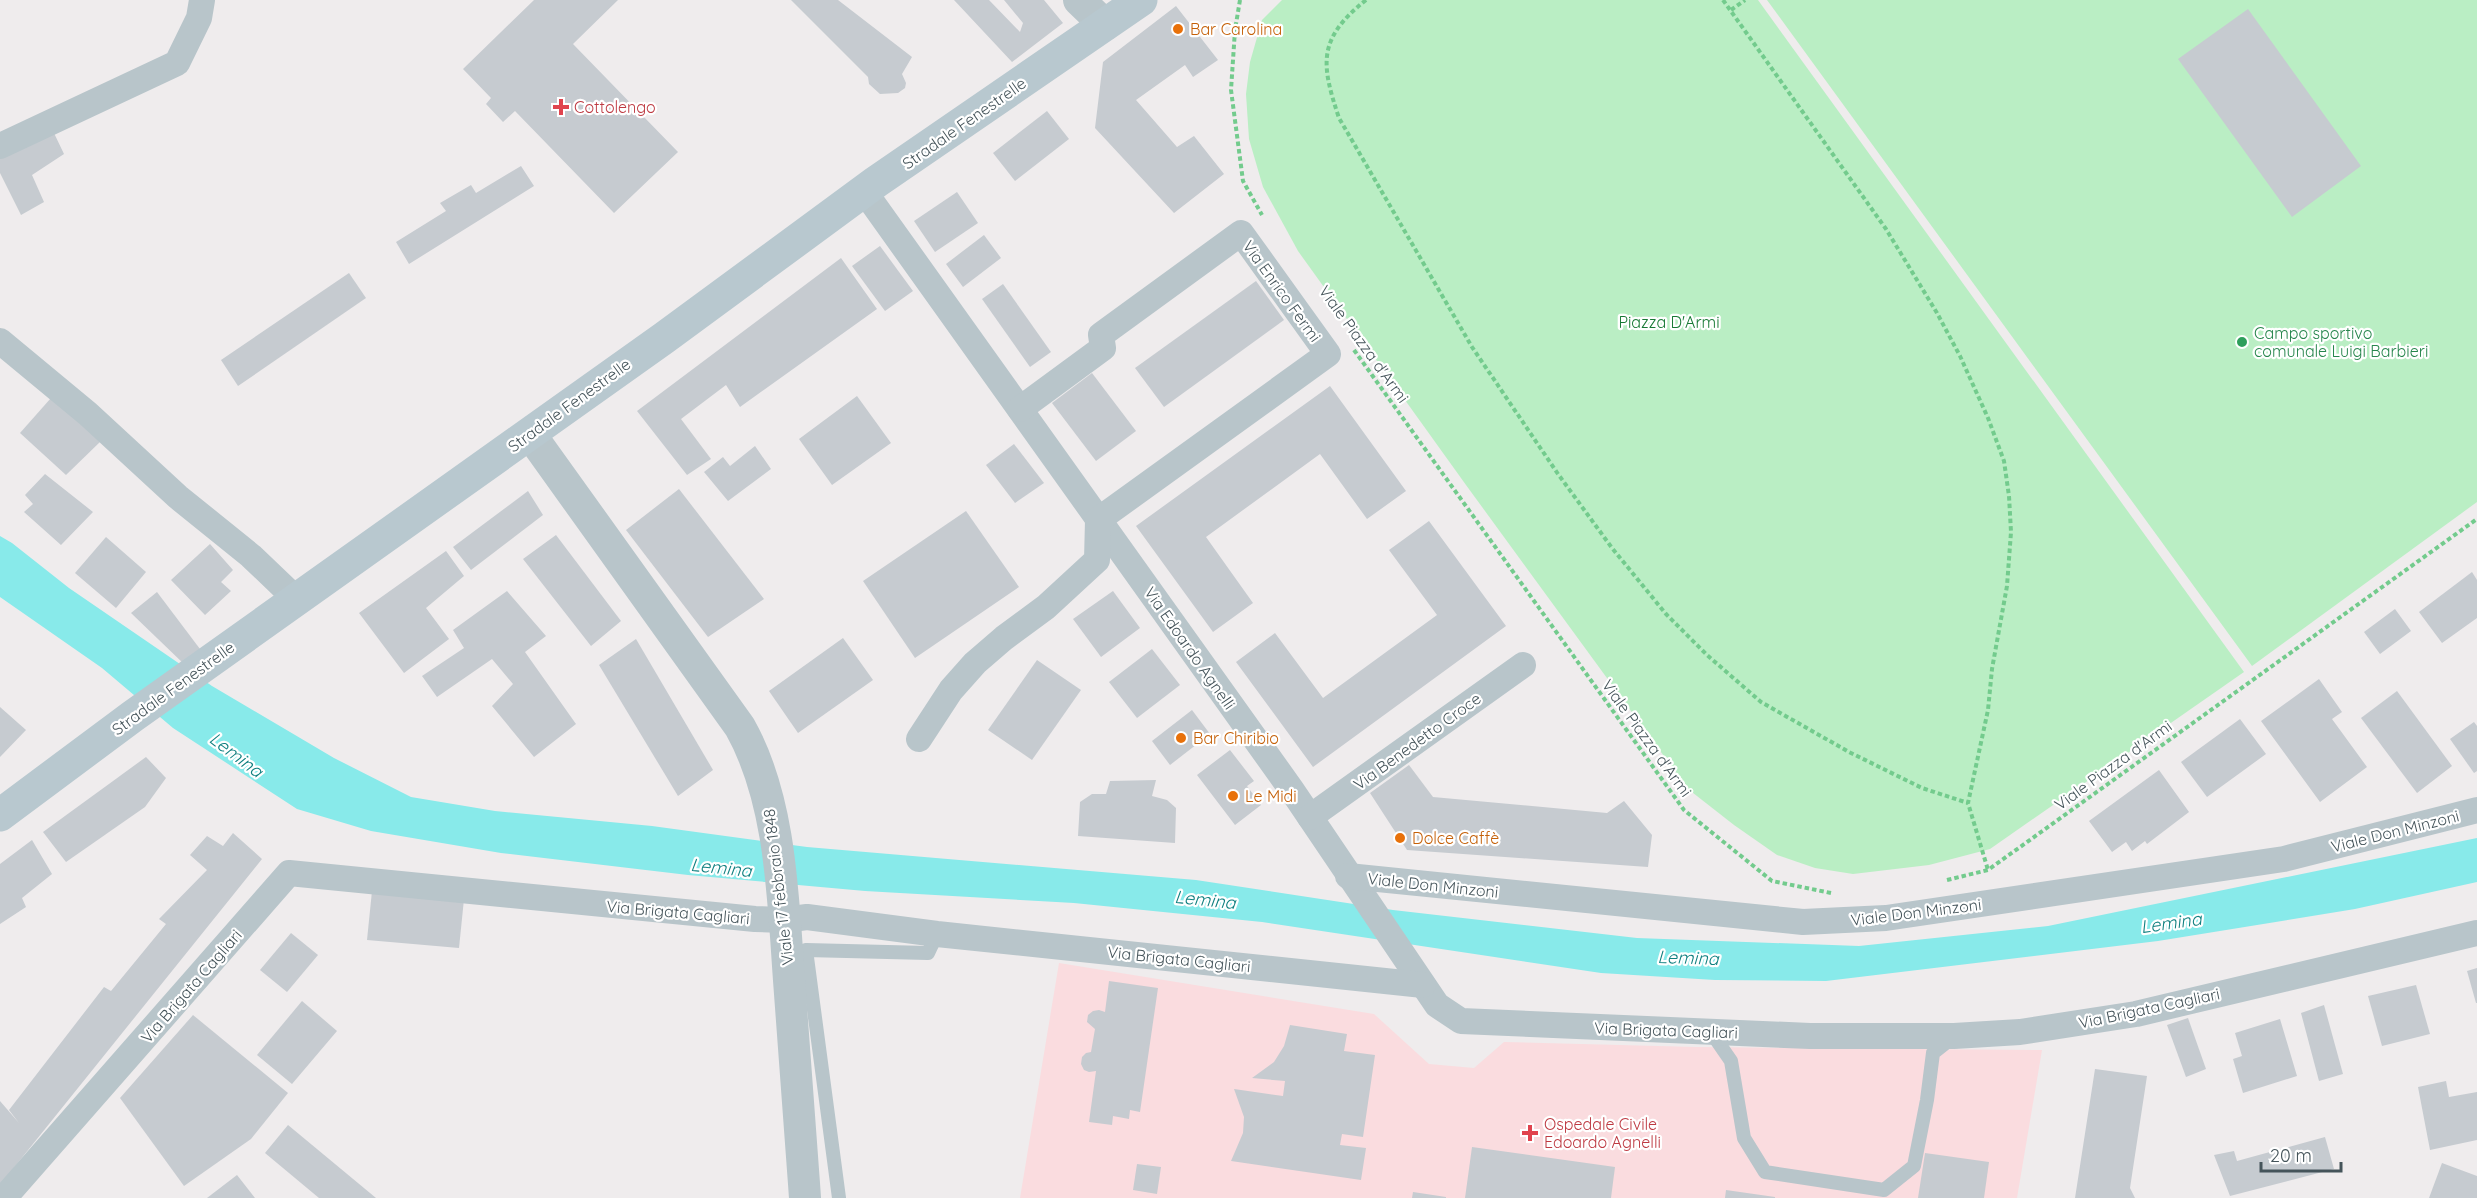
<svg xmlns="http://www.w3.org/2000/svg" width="2477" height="1198" font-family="Quicksand,sans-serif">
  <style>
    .medical { fill: #fadcdf }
    .green { fill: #baeec4 }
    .water { fill: #88eaea }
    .building { fill: #c6cbd0 }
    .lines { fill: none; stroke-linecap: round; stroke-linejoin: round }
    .path { stroke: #73cb8d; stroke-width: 4; stroke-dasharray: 4.5 3; stroke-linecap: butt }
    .service { stroke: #b8c5ca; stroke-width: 14 }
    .minor { stroke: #b8c5ca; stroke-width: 26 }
    .tertiary { stroke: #b8c5ca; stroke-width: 32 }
    .secondary { stroke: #b8c8cf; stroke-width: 33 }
    .food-dot { fill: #e8710a; stroke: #fff; stroke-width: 2 }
    .health-dot { fill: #e0444e; stroke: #fff; stroke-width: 2 }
    .leisure-dot { fill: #2e9e5b; stroke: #fff; stroke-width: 2 }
    .labels { text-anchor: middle; stroke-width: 4.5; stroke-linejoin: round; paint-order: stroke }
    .food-label { font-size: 16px; fill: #c56008; stroke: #fff; text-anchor: start }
    .health-label { font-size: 16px; fill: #be3a42; stroke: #fff; text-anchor: start }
    .street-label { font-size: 16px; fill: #45545a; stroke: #fff }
    .park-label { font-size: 16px; fill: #177934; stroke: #fff }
    .leisure-label { font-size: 16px; fill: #27864d; stroke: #fff; text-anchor: start }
    .water-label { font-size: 18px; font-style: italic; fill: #0e7f7f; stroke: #fff }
  </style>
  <rect width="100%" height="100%" fill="#efeced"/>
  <polygon class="medical" points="1059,963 1374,1014 1429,1064 1474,1068 1504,1042 1696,1047 2042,1050 2017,1198 1020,1198"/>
  <g class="green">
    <polygon points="1282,0 1758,0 2244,672 1990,849 1929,865 1853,874 1815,868 1777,855 1734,825 1688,789 1466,485 1298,251 1263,187 1249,139 1246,94 1250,62 1262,20"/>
    <polygon points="1767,0 2477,0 2477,502 2252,666"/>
  </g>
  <polygon class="water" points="0,536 12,543 69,588 212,686 334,758 411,797 495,811 652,826 807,847 1196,880 1393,910 1637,938 1859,946 2048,926 2477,838 2477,882 2355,909 2158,941 1826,981 1715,980 1601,973 1262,922 1074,903 865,891 688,875 501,853 371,831 297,809 173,728 102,668 0,597"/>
  <g class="building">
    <polygon points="534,0 618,0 573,44 678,152 614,213 515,111 503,122 486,104 491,98 463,69"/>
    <polygon points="791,0 838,0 912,57 902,74 906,83 905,88 898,93 880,94 869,84 868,77"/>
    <polygon points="954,0 989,0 1020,32 1023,23 1004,0 1044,0 1063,23 1012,62"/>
    <polygon points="1176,6 1218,60 1193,77 1185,65 1136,100 1177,147 1194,136 1224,174 1174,213 1095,128 1103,62"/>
    <polygon points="2248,9 2361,166 2292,217 2178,59"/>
    <polygon points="1047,111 1069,139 1015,181 993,153"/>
    <polygon points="53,131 64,154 32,175 44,202 21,215 0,173 0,155"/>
    <polygon points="521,166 534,186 409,264 396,242 446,211 440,203 471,185 476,193"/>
    <polygon points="957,192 978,223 935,252 914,221"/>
    <polygon points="984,235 1001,258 963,287 946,264"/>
    <polygon points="880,246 913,291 885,311 852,266"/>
    <polygon points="841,258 877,309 740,407 726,385 681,419 711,459 687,475 637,411"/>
    <polygon points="349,273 366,298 238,386 221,360"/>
    <polygon points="1256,281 1284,320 1164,407 1135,368"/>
    <polygon points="1003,284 1051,352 1030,367 982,299"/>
    <polygon points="1092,373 1136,431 1096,461 1052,403"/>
    <polygon points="1330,386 1406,491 1367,519 1320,454 1206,537 1253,603 1213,632 1136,526"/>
    <polygon points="857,396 891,443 832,485 799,439"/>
    <polygon points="51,398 102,440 66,475 20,433"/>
    <polygon points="1014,444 1044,483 1015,503 986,465"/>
    <polygon points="755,446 771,469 728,501 704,472 723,457 730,466"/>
    <polygon points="45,474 93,512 61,545 24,512 33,504 25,495"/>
    <polygon points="679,489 764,599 708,637 626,530"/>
    <polygon points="528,491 543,515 471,570 453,547"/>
    <polygon points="966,511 1019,587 915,658 863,581"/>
    <polygon points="1429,521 1506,626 1313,767 1236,662 1275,633 1323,698 1437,615 1389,550"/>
    <polygon points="556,535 621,621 591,646 523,559"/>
    <polygon points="106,537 146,572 116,608 75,573"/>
    <polygon points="210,544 233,570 221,582 231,591 205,615 171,580"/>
    <polygon points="446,551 464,576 426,608 449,639 404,673 359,613"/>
    <polygon points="2472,572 2477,580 2477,618 2442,643 2419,612"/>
    <polygon points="507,591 546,636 525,652 576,724 534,757 492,706 513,684 492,659 437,697 422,676 464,648 453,630"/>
    <polygon points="1113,591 1140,628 1101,657 1073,619"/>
    <polygon points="157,592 203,653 185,665 131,613"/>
    <polygon points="2395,609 2411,631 2380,654 2364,632"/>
    <polygon points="843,638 873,680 798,733 769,691"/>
    <polygon points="636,639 713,770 678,796 599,665"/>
    <polygon points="1152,649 1180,685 1137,718 1109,682"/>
    <polygon points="1037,660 1081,690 1032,760 988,730"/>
    <polygon points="2319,679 2342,712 2332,719 2367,767 2320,802 2261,721"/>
    <polygon points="2397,691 2452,766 2417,793 2361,718"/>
    <polygon points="0,707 26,730 0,757"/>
    <polygon points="1192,710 1210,734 1170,765 1152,741"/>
    <polygon points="2240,719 2266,754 2207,797 2181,762"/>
    <polygon points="2474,722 2477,726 2477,771 2474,773 2450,739"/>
    <polygon points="1230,750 1254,781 1247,786 1261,805 1235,825 1197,775"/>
    <polygon points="146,757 166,778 145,807 66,862 43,832"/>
    <polygon points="1409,765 1433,797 1607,813 1624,801 1652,835 1648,867 1407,850 1370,793"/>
    <polygon points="2159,770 2189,812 2147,844 2145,841 2132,851 2126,842 2112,852 2089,821"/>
    <polygon points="1156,780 1152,796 1167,800 1176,808 1175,843 1078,836 1080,802 1092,794 1106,794 1110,781"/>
    <polygon points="233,833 262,859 0,1185 0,1101 19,1123 9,1110 104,987 111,991 166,924 159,919 207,870 190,855 207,836 223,846"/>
    <polygon points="32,840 52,874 22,898 26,907 0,924 0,864"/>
    <polygon points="372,891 464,899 459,948 367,940"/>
    <polygon points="291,933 318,955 287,992 260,970"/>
    <polygon points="2477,968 2477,1003 2476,1003 2467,971"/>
    <polygon points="1109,981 1158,988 1140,1112 1130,1110 1129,1119 1113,1116 1112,1125 1089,1122 1096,1071 1089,1072 1084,1070 1081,1064 1082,1057 1086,1053 1091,1052 1095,1029 1087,1022 1088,1015 1093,1011 1099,1010 1105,1012"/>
    <polygon points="2416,985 2430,1034 2382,1046 2368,996"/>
    <polygon points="302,1001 337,1031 292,1084 257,1055"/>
    <polygon points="2324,1005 2343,1074 2319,1081 2301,1013"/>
    <polygon points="193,1015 288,1093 251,1139 184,1186 120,1098"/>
    <polygon points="2188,1018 2206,1069 2186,1077 2167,1025"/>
    <polygon points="2280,1019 2297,1076 2243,1093 2233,1059 2242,1056 2235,1033"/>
    <polygon points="1290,1025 1347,1034 1344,1051 1375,1055 1363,1137 1342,1134 1340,1145 1366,1148 1361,1180 1231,1161 1243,1133 1244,1117 1234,1089 1283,1096 1285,1081 1252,1078 1274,1062 1284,1046"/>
    <polygon points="2095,1069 2147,1076 2130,1188 2135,1198 2075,1198"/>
    <polygon points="2446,1081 2449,1097 2477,1092 2477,1140 2430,1150 2418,1087"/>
    <polygon points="288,1125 376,1198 319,1198 265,1153"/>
    <polygon points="2325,1137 2334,1169 2230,1196 2214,1155 2234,1151 2237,1161"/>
    <polygon points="1472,1147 1615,1167 1611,1198 1465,1198"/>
    <polygon points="1925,1153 1989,1162 1984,1198 1918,1198"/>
    <polygon points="2442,1163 2477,1176 2477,1198 2429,1198"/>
    <polygon points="1137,1164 1161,1167 1157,1194 1133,1190"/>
    <polygon points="237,1175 255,1198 207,1198"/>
    <polygon points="1726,1190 1775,1197 1775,1198 1725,1198"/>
    <polygon points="1413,1192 1446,1197 1446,1198 1412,1198"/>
  </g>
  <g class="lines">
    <g class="path">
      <polyline points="1240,0 1235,30 1231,90 1243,181 1262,215"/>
      <path d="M 1366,0 C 1317,39 1321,64 1339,118 L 1472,347 L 1558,474 L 1612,548 L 1666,614 L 1707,655 L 1761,702 L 1849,752 L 1922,788 L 1968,803"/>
      <polyline points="1723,0 1886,229 1937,313 1960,356 1988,418 2004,461 2009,496 2011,532 2007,586 1992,669 1988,710 1968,803 1988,870"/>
      <polyline points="1731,10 1745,0"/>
      <polyline points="1354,350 1684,810 1772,881 1831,893"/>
      <polyline points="1947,880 1988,870 2477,519"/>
    </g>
    <g class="service">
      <polyline points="1711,1032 1731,1061 1744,1138 1765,1172 1884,1190 1914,1166 1927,1100 1933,1053 1952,1038"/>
      <polyline points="839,1198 806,950 928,953 937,934"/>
    </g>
    <g class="minor">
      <polyline points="0,146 177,63 199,18 202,0"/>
      <polyline points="864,191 1291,789 1437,1005 1461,1021 1810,1036 1954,1036 2020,1032 2136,1014 2477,933"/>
      <polyline points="0,341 88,414 178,497 251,556 296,599"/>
      <polyline points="919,739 951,690 975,663 1004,638 1046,607 1097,560 1098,520 1328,354 1241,233 1101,335 1103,348 1020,409"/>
      <polyline points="1310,817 1523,665"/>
      <polyline points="1348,876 1803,922 1886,918 2284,859 2477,810"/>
      <polyline points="4,1198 289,873 755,919 784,920 807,917 937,934 1423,985"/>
    </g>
    <g class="tertiary">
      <polyline points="1079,0 1105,25"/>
      <path d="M 530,434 L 740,727 C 781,800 783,897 789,980 C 794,1052 800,1125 805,1198"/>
    </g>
    <polyline class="secondary" points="0,815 133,716 664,338 876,182 1141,0"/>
  </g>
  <g class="food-dot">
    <circle cx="1178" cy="29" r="6"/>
    <circle cx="1181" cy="738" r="6"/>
    <circle cx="1233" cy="796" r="6"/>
    <circle cx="1400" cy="838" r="6"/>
  </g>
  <g class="health-dot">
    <path d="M558 98h6v6h6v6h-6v6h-6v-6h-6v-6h6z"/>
    <path d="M1527 1124h6v6h6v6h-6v6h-6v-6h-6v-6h6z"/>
  </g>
  <circle class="leisure-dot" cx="2242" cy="342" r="6"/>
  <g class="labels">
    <g class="food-label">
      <text x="1190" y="35">Bar Carolina</text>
      <text x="1193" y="744">Bar Chiribio</text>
      <text x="1245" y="802">Le Midi</text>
      <text x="1412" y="844">Dolce Caffè</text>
    </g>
    <g class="health-label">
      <text x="574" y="113">Cottolengo</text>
      <text x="1544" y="1130">Ospedale Civile<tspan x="1544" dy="18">Edoardo Agnelli</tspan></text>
    </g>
    <g class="street-label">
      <text transform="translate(964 123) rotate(-35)" y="6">Stradale Fenestrelle</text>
      <text transform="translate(1282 291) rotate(54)" y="6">Via Enrico Fermi</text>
      <text transform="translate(1364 344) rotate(54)" y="6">Viale Piazza d'Armi</text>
      <text transform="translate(569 405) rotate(-36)" y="6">Stradale Fenestrelle</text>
      <text transform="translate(1190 648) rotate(55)" y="6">Via Edoardo Agnelli</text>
      <text transform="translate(173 688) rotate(-36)" y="6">Stradale Fenestrelle</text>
      <text transform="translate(1647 738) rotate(54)" y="6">Viale Piazza d'Armi</text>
      <text transform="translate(1417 741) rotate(-36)" y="6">Via Benedetto Croce</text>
      <text transform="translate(2113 765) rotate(-36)" y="6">Viale Piazza d'Armi</text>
      <text transform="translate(2395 831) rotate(-14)" y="6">Viale Don Minzoni</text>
      <text transform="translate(1433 885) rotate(6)" y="6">Viale Don Minzoni</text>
      <text transform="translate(778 887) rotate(-97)" y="6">Viale 17 febbraio 1848</text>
      <text transform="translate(678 912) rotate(5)" y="6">Via Brigata Cagliari</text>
      <text transform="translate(1916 912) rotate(-7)" y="6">Viale Don Minzoni</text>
      <text transform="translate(1179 959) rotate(6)" y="6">Via Brigata Cagliari</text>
      <text transform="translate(191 986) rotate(-49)" y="6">Via Brigata Cagliari</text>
      <text transform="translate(2149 1008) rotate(-12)" y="6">Via Brigata Cagliari</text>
      <text transform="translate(1666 1030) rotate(2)" y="6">Via Brigata Cagliari</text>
    </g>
    <g class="park-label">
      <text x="1669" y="328">Piazza D'Armi</text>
    </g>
    <g class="leisure-label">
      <text x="2254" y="339">Campo sportivo<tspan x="2254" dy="18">comunale Luigi Barbieri</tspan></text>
    </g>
    <g class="water-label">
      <text transform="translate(236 755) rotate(37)" y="6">Lemina</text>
      <text transform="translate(721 868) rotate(6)" y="6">Lemina</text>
      <text transform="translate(1205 900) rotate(6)" y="6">Lemina</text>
      <text transform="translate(2171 923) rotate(-8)" y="6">Lemina</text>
      <text transform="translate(1688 958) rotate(2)" y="6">Lemina</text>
    </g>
  </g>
  <path d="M2261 1162v9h80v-9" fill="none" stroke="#45545a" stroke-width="3"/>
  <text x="2270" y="1162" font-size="18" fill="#45545a" stroke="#ffffff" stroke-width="4.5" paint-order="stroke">20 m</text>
</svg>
